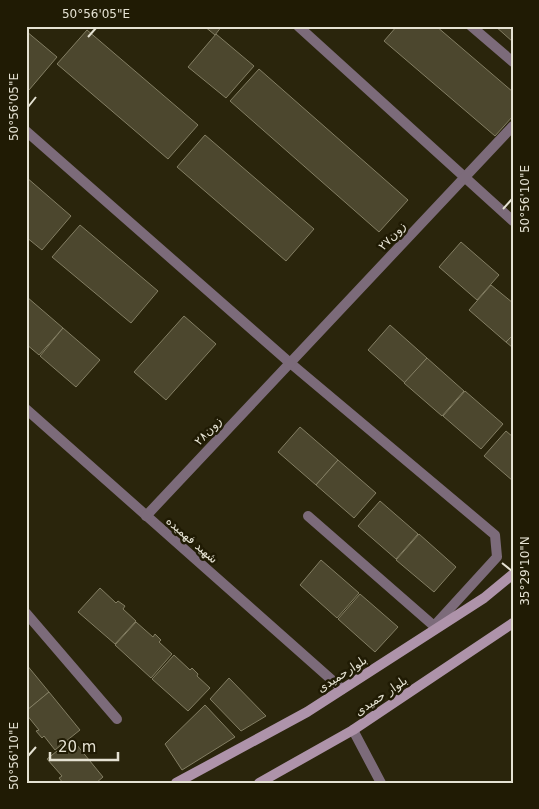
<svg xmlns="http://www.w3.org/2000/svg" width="539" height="809" font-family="'DejaVu Sans','Noto Naskh Arabic',sans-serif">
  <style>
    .building { fill: #4c472e; stroke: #837e63 }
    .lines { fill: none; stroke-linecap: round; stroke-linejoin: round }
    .street { stroke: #7c6b7a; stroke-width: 10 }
    .secondary { stroke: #ae93aa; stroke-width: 10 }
    .ticks { fill: none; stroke: #e5e2d3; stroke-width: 2 }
    .labels { text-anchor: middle; stroke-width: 5; stroke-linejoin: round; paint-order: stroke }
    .street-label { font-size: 12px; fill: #e5e2d3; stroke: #201b04 }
    .neatline { fill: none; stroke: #e5e2d3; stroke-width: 2 }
    .ticks-label { font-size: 12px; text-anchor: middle; fill: #e5e2d3 }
  </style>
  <rect width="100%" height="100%" fill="#2a250c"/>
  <g class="building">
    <polygon points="204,26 222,26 215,35"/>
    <polygon points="397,26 436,26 513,92 513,116 495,136 384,41"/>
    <polygon points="495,26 513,26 513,42"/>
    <polygon points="87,30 198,125 168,159 57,64"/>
    <polygon points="26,31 57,57 29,90 26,87"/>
    <polygon points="216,34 254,66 226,98 188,67"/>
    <polygon points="259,69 408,200 379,232 230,101"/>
    <polygon points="205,135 314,229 286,261 177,167"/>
    <polygon points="26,177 71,216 42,250 26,237"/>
    <polygon points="80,225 158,291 131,323 52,257"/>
    <polygon points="461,242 499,275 477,300 439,267"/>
    <polygon points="491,285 513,303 513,336 507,343 469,310"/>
    <polygon points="27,297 63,328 39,355 26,344"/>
    <polygon points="184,316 216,344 166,400 134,372"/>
    <polygon points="390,325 427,358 405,383 368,350"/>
    <polygon points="63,328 100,360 76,387 40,356"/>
    <polygon points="513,335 513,348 506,342"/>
    <polygon points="427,358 464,391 442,416 404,383"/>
    <polygon points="465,391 503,424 481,449 443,416"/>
    <polygon points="300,427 338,460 316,485 278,452"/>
    <polygon points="506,431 513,437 513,481 484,456"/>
    <polygon points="338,460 376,493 354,518 316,485"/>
    <polygon points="380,501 418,534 396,559 358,526"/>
    <polygon points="419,534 456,567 434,592 396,560"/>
    <polygon points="321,560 359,593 337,618 300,585"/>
    <polygon points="100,588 116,603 118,601 125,606 123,609 136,621 115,644 78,612"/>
    <polygon points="360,594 398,627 375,652 338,619"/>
    <polygon points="136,622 153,637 155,634 161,640 159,642 172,654 151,678 115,645"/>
    <polygon points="174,655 190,670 192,668 198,674 197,676 210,688 188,711 152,679"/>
    <polygon points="26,664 49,692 26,711"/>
    <polygon points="229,678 266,716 241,731 210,699"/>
    <polygon points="49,692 80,730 55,750 44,736 42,738 36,731 39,730 26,714 26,711"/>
    <polygon points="205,705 235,737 182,770 165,744"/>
    <polygon points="72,739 103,777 96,783 63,783 59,778 62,776 47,759"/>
  </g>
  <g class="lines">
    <g class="street">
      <polyline points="298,26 513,221"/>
      <polyline points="471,26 513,62"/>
      <polyline points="26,131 289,362 495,535 497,557 434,626 308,516"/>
      <polyline points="26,409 342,689"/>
      <polyline points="146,516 513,126"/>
      <polyline points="26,613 117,719"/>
      <polyline points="353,730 381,783"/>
    </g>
    <g class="secondary">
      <polyline points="176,783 307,712 484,598 513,574"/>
      <polyline points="259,783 353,730 513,623"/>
    </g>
  </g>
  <path class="ticks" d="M 88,37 L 96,28M 28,107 L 36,97M 503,209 L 512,199M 502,563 L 512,571M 28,756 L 36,747"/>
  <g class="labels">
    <g class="street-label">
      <text transform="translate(392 236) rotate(-47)" y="4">زون۲۷</text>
      <text transform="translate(208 431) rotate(-47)" y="4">زون۲۸</text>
      <text transform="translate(192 540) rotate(41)" y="4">شهید فهمیده</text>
      <text transform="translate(342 674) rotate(-33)" y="4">بلوارحمیدی</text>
      <text transform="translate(381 696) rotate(-34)" y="4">بلوار حمیدی</text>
    </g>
  </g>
  <rect width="539" height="809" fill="none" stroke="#201b04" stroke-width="55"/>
  <path d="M50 752v8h68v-8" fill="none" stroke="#e5e2d3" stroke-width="2.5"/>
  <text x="58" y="752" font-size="15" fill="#e5e2d3" stroke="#201b04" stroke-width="4" paint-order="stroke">20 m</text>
  <rect x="28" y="28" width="484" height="754" class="neatline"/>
  <g class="ticks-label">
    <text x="96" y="18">50°56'05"E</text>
    <text transform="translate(14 107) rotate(-90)" y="4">50°56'05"E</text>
    <text transform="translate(525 199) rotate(-90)" y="4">50°56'10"E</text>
    <text transform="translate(525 571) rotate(-90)" y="4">35°29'10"N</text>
    <text transform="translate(14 756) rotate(-90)" y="4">50°56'10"E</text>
  </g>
</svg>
